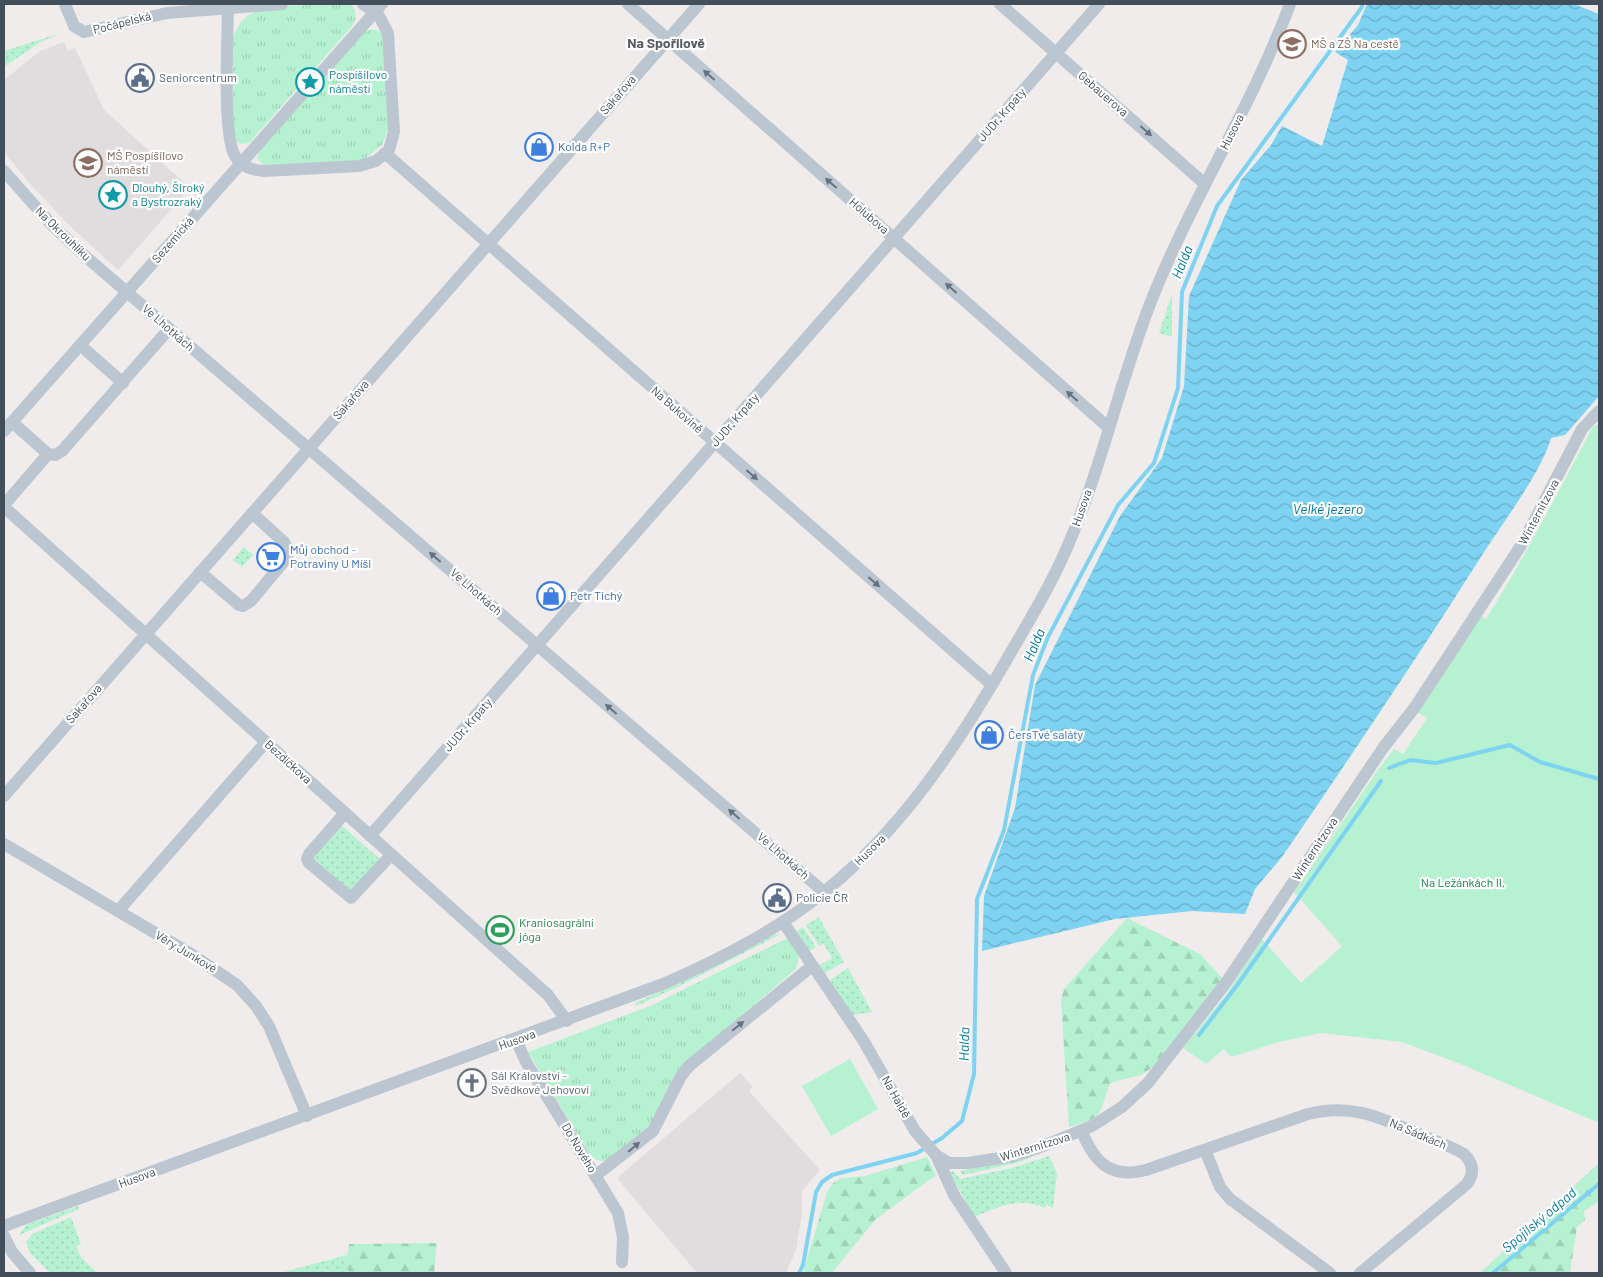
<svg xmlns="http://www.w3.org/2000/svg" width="1603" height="1277" font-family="Barlow,sans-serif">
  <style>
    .education { fill: #e1ddde }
    .grass { fill: url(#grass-dots) }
    .forest { fill: url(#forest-firs) }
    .park { fill: url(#park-tufts) }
    .garden { fill: #b6f2d1 }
    .water { fill: url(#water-waves) }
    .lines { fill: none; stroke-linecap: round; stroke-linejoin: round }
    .stream { stroke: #7fd3f2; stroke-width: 4 }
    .street { stroke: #bbc6d0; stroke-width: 12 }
    .oneway { fill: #67727e }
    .labels { text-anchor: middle; stroke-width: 4.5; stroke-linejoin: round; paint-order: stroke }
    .street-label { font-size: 12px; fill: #434e5b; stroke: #fff }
    .education-label { font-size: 12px; fill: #785e54; stroke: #fff; text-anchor: start }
    .culture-label { font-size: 12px; fill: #0d838f; stroke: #fff; text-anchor: start }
    .service-label { font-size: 12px; fill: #4e5e75; stroke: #fff; text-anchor: start }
    .shop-label { font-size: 12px; fill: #366cbe; stroke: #fff; text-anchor: start }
    .park-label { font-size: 12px; fill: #0f8250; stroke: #fff }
    .leisure-label { font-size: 12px; fill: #27864d; stroke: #fff; text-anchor: start }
    .worship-label { font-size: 12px; fill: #5b616d; stroke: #fff; text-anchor: start }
    .neighbourhood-label { font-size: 14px; font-weight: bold; fill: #595c62; stroke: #fff }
    .water-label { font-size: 14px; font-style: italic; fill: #027aa9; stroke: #fff }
  </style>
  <defs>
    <pattern id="grass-dots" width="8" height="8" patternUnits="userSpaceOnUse" patternTransform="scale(1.25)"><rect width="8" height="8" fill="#b6f2d1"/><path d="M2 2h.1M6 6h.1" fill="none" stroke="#9ed1b6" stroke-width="1.8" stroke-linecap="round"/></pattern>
    <pattern id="forest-firs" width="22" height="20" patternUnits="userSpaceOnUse" patternTransform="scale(1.25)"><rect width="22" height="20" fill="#b6f2d1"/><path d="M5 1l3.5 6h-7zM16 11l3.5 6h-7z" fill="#9ed1b6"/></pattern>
    <pattern id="park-tufts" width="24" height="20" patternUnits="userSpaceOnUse" patternTransform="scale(1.25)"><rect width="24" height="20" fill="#b6f2d1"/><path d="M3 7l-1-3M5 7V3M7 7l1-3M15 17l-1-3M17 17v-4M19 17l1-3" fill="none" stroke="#9ed1b6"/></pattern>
    <pattern id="water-waves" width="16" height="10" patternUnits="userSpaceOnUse" patternTransform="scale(1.25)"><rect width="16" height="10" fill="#7fd3f2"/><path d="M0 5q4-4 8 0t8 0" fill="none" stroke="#6aadc7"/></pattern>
  </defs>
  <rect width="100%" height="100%" fill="#f0ecec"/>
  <g class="education">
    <polygon points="64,42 68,51 75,48 104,110 190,188 118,270 71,227 31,185 4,152 4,80 40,51"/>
    <polygon points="740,1073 753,1087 749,1091 820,1170 802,1191 802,1214 796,1250 786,1273 697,1273 617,1178"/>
  </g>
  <g class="grass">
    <polygon points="61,33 39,43 4,67 4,51"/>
    <polygon points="1172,294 1172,337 1159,333"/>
    <polygon points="244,547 253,555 242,567 233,560"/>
    <polygon points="340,824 382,861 353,893 313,860 313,854"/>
    <polygon points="819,917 844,962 825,973 818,966 832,958 823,943 819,946 806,925"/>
    <polygon points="803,927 816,947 808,952 797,934 797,931"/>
    <polygon points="781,934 680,986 636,1006 635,1003 700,974 773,935"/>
    <polygon points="848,968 872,1012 852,1015 830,980"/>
    <polygon points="1034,1156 1020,1162 963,1175 960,1171"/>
    <path d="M 1049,1156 L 1057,1173 L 1053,1208 L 1046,1205 L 1045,1208 C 1020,1196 998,1207 974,1217 L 950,1172 L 953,1171 L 960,1179 L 1012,1168 Z"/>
    <polygon points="78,1206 79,1209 19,1235 26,1225"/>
    <polygon points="71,1217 81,1244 76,1246 81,1257 97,1273 50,1273 30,1253 26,1242 32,1234"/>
    <polygon points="347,1255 346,1265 349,1273 280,1273"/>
  </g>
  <g class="forest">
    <path d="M 1127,918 L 1200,954 L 1224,980 L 1153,1067 L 1141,1075 L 1110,1083 C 1098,1115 1106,1117 1069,1127 L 1061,1001 L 1064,989 Z"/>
    <polygon points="927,1157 936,1175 875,1220 832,1273 803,1273 827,1192 833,1183 841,1178 865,1176"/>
    <polygon points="1599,1163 1599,1202 1584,1211 1585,1220 1577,1227 1570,1273 1480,1273"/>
    <polygon points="437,1243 434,1273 349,1273 346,1265 349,1244"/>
  </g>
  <g class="park">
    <path d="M 340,4 L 349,4 L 354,8 L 356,18 L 353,25 L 250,142 C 236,149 234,137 233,126 L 233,38 C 236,27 244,16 255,12 C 280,3 313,6 340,4 Z"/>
    <polygon points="372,29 382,32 390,124 382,145 363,160 267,167 262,164 257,158 260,150 364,32"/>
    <polygon points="788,938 799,956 796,969 679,1069 652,1124 606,1162 597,1160 589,1154 528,1052 650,1006"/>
  </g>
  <g class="garden">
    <path d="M 1599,423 L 1599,1123 L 1458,1063 L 1402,1042 L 1321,1033 L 1279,1042 L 1231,1057 L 1224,1049 L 1206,1064 L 1183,1048 L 1226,995 L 1262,939 L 1301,983 L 1342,946 L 1294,892 L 1380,767 L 1394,749 L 1403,754 L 1427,718 L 1417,712 L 1481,616 L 1486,619 C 1525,557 1558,493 1592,428 Z"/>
    <polygon points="850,1059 878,1109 831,1136 802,1086"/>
  </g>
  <path class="water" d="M 1367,4 L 1574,4 L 1599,14 L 1599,396 L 1565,435 L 1551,438 C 1542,471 1504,521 1484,552 C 1419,655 1351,756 1282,857 L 1255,889 L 1245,914 L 1192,911 L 1115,919 L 982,951 L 984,896 L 1015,808 L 1035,685 L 1120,516 L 1162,458 L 1184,386 L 1189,296 L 1241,180 L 1271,145 L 1282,126 L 1322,146 L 1348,60 L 1335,52 L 1358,25 Z"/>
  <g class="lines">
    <g class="stream">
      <polyline points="1389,768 1410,760 1436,763 1510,745 1540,762 1599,779"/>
      <polyline points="1199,1035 1238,984 1381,781"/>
      <polyline points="799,1273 803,1265 816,1192 822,1182 832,1175 917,1153 942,1138 962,1121 974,1074 977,899 1004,830 1033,675 1048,637 1118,505 1154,463 1178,388 1182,292 1217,206 1362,7 1362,4"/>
      <polyline points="1493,1273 1599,1184"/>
    </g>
    <g class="street">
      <polyline points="65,4 74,26 84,32 167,13 282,4"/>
      <path d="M 228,4 C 228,34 222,134 235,156 C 241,167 252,170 264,171 L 359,166 L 376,161 L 389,150 L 394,132 L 388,33 L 379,16 L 363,4"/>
      <polyline points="628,4 1109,428"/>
      <polyline points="1000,4 1205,184"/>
      <polyline points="386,154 992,685"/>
      <polyline points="4,171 51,224 85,256 824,892"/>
      <polyline points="80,345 123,383"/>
      <polyline points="12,422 48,454"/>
      <polyline points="4,431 382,4"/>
      <polyline points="4,505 48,454 55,455 62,451 169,329"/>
      <polyline points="4,507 548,995 567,1021"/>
      <polyline points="200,572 239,605 243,606 251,601 286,559 289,551 284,542 252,513"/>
      <polyline points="4,796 699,4"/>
      <polyline points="345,813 309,854 307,859 309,863 351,898 391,855"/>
      <polyline points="370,836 1099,4"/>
      <polyline points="4,844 191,954 237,985 256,1006 269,1026 307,1116"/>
      <polyline points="118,911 266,742"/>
      <polyline points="783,922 863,1040 915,1131 936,1155 954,1195 1006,1273"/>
      <polyline points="516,1040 526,1062 618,1213 623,1237 622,1262"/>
      <path d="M 1082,1132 C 1095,1163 1111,1179 1146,1170 L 1308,1114 C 1353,1103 1381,1118 1421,1135 C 1435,1141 1451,1146 1464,1154 C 1473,1163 1475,1173 1467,1184 L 1360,1273"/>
      <polyline points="1205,1150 1220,1187 1230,1199 1330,1273"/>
      <polyline points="936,1155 949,1163 968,1163 1013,1156 1038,1148 1092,1126 1122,1107 1148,1083 1225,984 1383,748 1415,707 1522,544 1582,429 1599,411"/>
      <polyline points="595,1176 653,1131 681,1076 689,1066 812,966"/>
      <path d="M 4,1226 L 663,984 C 709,964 754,942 796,913 C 887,850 948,761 1003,666 C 1027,624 1053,583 1071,538 C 1103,462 1120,381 1150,304 C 1190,201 1252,107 1290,4"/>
      <polyline points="4,1236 12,1252 30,1273"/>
    </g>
  </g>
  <defs><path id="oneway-solid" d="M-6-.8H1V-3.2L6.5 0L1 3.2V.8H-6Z" transform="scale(1.25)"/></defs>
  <g class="oneway">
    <use href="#oneway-solid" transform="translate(709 75) rotate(-139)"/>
    <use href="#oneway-solid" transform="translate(1146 131) rotate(41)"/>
    <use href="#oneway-solid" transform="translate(831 183) rotate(-139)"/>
    <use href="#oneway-solid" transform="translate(951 288) rotate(-139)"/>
    <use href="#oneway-solid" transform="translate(1072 396) rotate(-139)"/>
    <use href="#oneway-solid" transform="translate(752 475) rotate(41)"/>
    <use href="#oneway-solid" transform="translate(435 557) rotate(-139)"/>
    <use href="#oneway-solid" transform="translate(874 582) rotate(41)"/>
    <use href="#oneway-solid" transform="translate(611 709) rotate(-139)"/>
    <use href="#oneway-solid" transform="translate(734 814) rotate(-139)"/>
    <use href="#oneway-solid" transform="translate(738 1026) rotate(-39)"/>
    <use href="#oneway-solid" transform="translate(634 1147) rotate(-40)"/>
  </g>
  <defs>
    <symbol id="school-ring" viewBox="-11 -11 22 22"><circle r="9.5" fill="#fff" stroke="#8d6e63" stroke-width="1.5"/><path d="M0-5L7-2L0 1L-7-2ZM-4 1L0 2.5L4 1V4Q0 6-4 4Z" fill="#8d6e63"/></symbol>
    <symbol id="civic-ring" viewBox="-11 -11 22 22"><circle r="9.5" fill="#fff" stroke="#5c6f8a" stroke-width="1.5"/><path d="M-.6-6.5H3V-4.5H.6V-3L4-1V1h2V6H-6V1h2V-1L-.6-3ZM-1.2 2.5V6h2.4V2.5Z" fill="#5c6f8a"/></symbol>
    <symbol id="sight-ring" viewBox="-11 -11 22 22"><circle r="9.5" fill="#fff" stroke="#0f9aa8" stroke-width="1.5"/><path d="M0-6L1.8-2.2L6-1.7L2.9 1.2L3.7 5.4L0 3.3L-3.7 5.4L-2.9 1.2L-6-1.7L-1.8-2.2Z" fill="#0f9aa8"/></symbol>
    <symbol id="shop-ring" viewBox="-11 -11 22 22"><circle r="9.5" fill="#fff" stroke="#3f7fe0" stroke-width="1.5"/><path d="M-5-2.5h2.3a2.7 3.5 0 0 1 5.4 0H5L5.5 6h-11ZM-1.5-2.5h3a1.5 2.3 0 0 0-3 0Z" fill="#3f7fe0"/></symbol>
    <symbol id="supermarket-ring" viewBox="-11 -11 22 22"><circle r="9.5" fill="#fff" stroke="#3f7fe0" stroke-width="1.5"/><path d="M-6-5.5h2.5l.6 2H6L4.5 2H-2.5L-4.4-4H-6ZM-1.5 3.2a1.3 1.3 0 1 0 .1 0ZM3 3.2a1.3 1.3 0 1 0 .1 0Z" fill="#3f7fe0"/></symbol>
    <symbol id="stadium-ring" viewBox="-11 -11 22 22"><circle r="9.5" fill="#fff" stroke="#2e9e5b" stroke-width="1.5"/><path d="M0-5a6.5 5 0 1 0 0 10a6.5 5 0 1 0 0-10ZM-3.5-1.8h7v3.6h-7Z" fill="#2e9e5b"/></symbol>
    <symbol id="church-ring" viewBox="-11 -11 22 22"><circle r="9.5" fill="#fff" stroke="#6b7280" stroke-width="1.5"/><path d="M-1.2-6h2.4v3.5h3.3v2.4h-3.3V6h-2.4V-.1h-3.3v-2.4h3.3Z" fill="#6b7280"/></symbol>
  </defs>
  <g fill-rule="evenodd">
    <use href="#school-ring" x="1276" y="28" width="32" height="32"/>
    <use href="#civic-ring" x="124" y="62" width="32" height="32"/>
    <use href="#sight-ring" x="294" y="66" width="32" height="32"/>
    <use href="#shop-ring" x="523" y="131" width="32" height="32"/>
    <use href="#school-ring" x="72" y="147" width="32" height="32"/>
    <use href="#sight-ring" x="97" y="179" width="32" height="32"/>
    <use href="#supermarket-ring" x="255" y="541" width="32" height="32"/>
    <use href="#shop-ring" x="535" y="580" width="32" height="32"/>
    <use href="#shop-ring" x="973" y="719" width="32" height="32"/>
    <use href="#civic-ring" x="761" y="882" width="32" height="32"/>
    <use href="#stadium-ring" x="484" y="914" width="32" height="32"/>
    <use href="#church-ring" x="456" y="1067" width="32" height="32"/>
  </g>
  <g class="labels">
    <g class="street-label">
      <text transform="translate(122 23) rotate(-14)" y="4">Počápelská</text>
      <text transform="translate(1103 94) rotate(41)" y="4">Gebauerova</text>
      <text transform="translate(618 95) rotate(-49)" y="4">Sakařova</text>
      <text transform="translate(1002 115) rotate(-49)" y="4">JUDr. Krpaty</text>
      <text transform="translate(1232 132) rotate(-63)" y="4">Husova</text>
      <text transform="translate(869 216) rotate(41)" y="4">Holubova</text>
      <text transform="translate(63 234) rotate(44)" y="4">Na Okrouhlíku</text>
      <text transform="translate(173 240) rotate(-49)" y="4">Sezemická</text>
      <text transform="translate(168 328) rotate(41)" y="4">Ve Lhotkách</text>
      <text transform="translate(351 400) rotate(-49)" y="4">Sakařova</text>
      <text transform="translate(677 410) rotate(41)" y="4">Na Bukovině</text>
      <text transform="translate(735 420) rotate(-49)" y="4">JUDr. Krpaty</text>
      <text transform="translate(1082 508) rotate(-71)" y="4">Husova</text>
      <text transform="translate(1539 512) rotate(-62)" y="4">Winternitzova</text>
      <text transform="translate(476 592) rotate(41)" y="4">Ve Lhotkách</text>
      <text transform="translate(84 704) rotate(-49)" y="4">Sakařova</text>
      <text transform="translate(468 725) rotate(-49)" y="4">JUDr. Krpaty</text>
      <text transform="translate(288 762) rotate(42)" y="4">Bezdíčkova</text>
      <text transform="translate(1315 849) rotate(-57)" y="4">Winternitzova</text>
      <text transform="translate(870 850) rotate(-45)" y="4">Husova</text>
      <text transform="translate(783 856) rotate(41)" y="4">Ve Lhotkách</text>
      <text transform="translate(186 952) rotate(31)" y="4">Věry Junkové</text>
      <text transform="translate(517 1040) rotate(-20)" y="4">Husova</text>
      <text transform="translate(896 1097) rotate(61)" y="4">Na Haldě</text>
      <text transform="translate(1418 1134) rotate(23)" y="4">Na Sádkách</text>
      <text transform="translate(1035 1147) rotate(-17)" y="4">Winternitzova</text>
      <text transform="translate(579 1148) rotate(59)" y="4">Do Nového</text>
      <text transform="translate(137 1178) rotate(-20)" y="4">Husova</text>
    </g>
    <g class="education-label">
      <text x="1311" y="48">MŠ a ZŠ Na cestě</text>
      <text x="107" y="160">MŠ Pospíšilovo<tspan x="107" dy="14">náměstí</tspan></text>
    </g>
    <g class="culture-label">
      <text x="329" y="79">Pospíšilovo<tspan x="329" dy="14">náměstí</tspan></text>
      <text x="132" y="192">Dlouhý, Široký<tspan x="132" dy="14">a Bystrozraký</tspan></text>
    </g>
    <g class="service-label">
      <text x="159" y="82">Seniorcentrum</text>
      <text x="796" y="902">Policie ČR</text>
    </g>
    <g class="shop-label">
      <text x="558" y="151">Kolda R+P</text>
      <text x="290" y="554">Můj obchod -<tspan x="290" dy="14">Potraviny U Míši</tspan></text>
      <text x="570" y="600">Petr Tichý</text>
      <text x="1008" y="739">ČersTvé saláty</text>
    </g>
    <g class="park-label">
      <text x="1463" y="887">Na Ležánkách II.</text>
    </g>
    <g class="leisure-label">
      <text x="519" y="927">Kraniosagrální<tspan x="519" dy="14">jóga</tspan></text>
    </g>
    <g class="worship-label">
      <text x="491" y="1080">Sál Království -<tspan x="491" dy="14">Svědkové Jehovovi</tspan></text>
    </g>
    <g class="neighbourhood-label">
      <text x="666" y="48">Na Spořilově</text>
    </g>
    <g class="water-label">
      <text transform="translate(1182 262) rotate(-68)" y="5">Halda</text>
      <text x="1328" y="514">Velké jezero</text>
      <text transform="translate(1034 645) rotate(-67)" y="5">Halda</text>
      <text transform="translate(964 1044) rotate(-89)" y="5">Halda</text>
      <text transform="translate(1539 1220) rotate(-40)" y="5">Spojilský odpad</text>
    </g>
  </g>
  <rect width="1603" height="1277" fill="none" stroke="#434e5b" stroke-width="10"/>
</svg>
